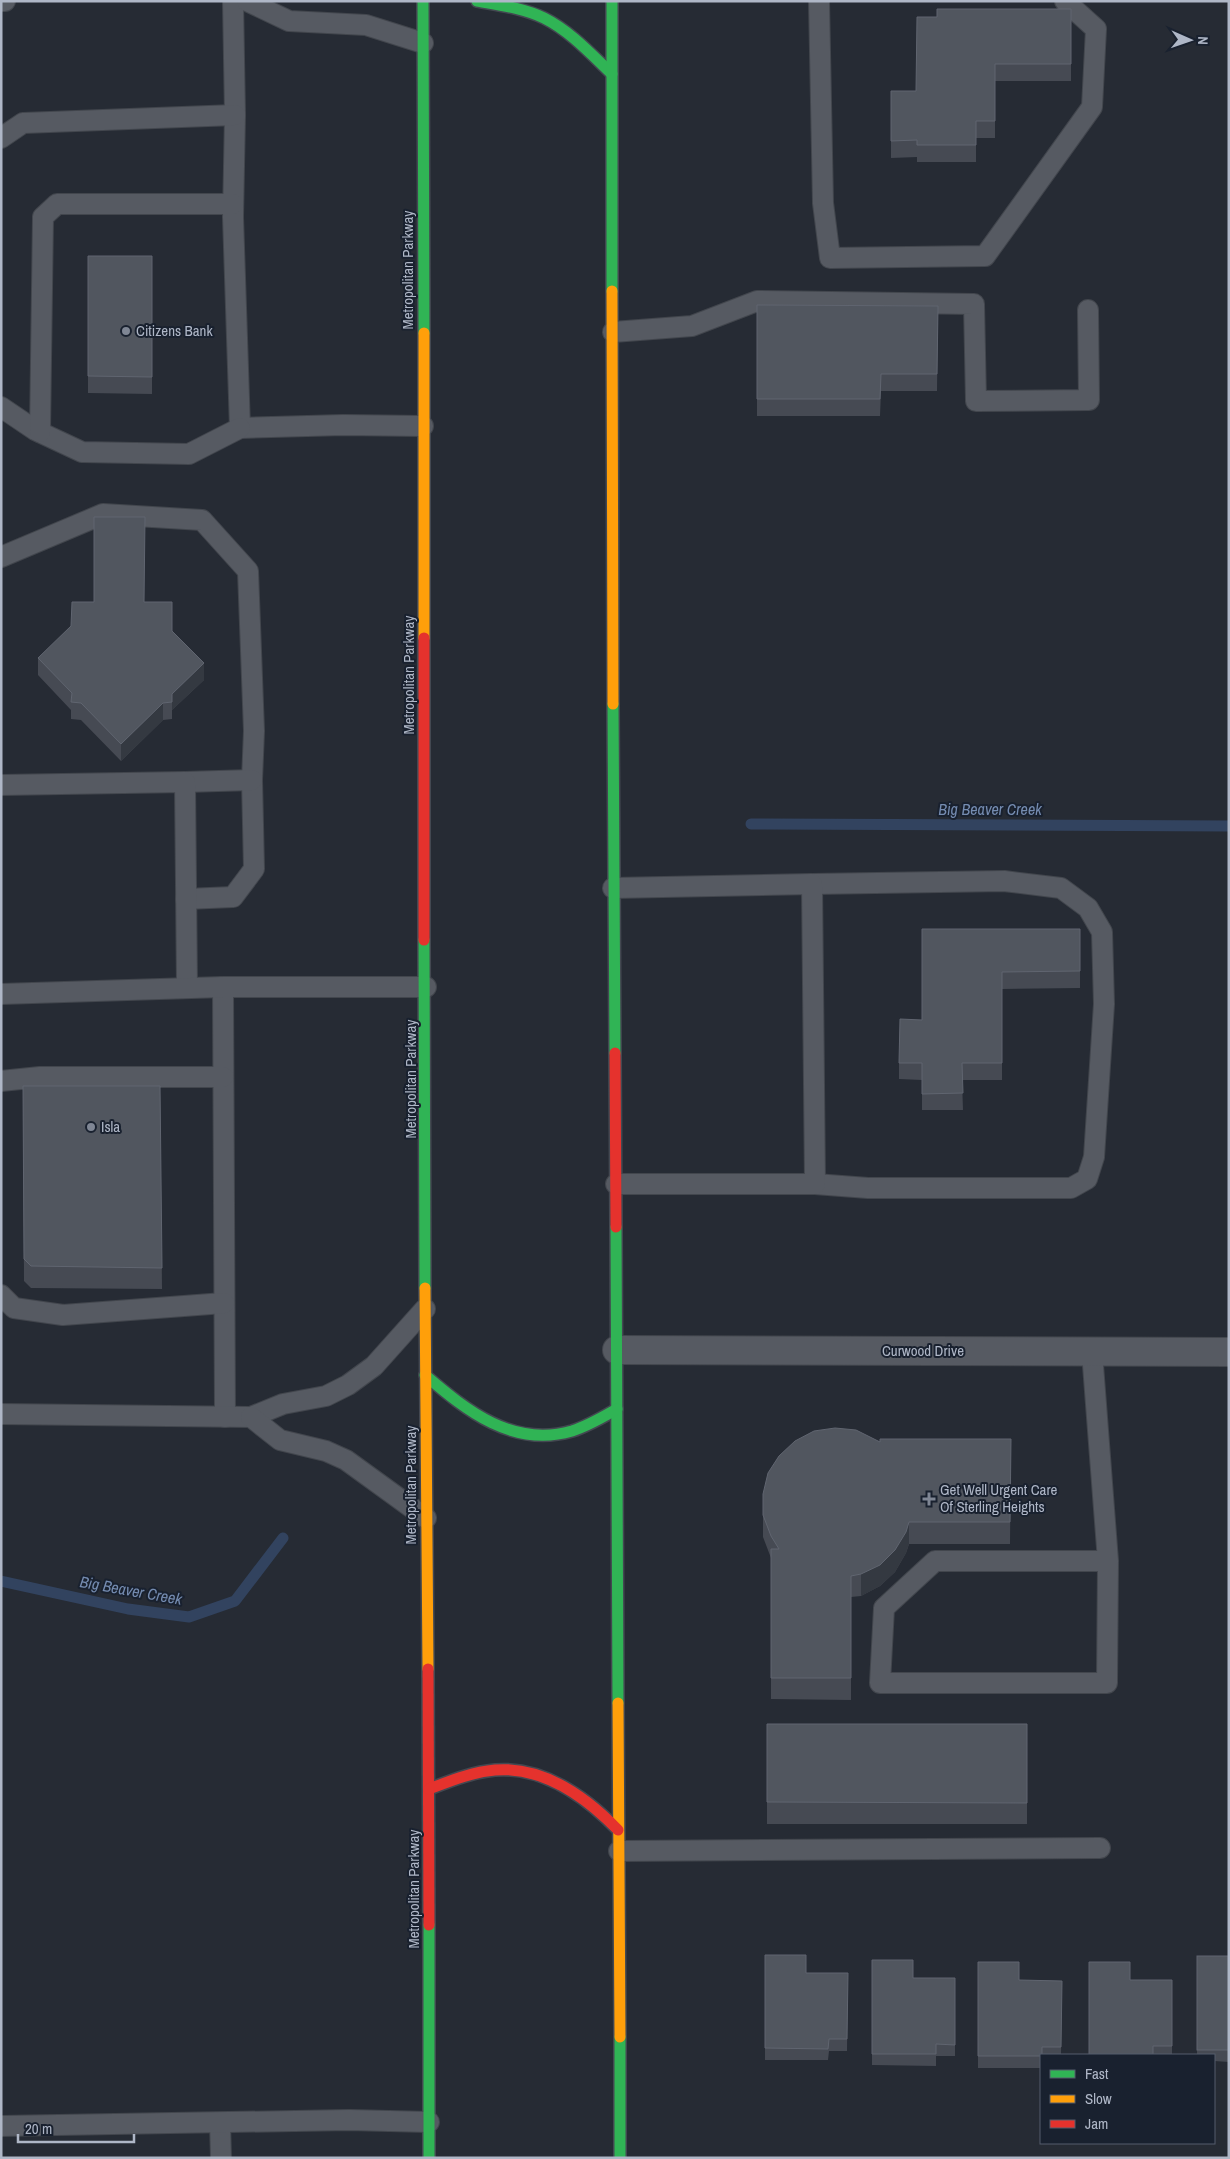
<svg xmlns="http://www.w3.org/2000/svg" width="1230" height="2159" font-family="'Archivo Narrow',sans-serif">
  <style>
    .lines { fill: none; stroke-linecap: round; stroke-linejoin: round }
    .stream { stroke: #32435f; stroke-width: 11 }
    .lane-casing { stroke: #42464d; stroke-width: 22 }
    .street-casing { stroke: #42464d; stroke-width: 30 }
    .fast-casing { stroke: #434851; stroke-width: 14 }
    .slow-casing { stroke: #434851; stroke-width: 14 }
    .jam-casing { stroke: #434851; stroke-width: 14 }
    .lane { stroke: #565a62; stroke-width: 20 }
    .street { stroke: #565a62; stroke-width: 28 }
    .fast { stroke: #30b455; stroke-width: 11 }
    .slow { stroke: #ff9f0a; stroke-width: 11 }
    .jam { stroke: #e5322d; stroke-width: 11 }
    .wall { fill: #464a53 }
    .shaded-wall { fill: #343941 }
    .building { fill: #51565f; stroke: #606570 }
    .poi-dot { fill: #7f8694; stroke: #19212f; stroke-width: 2 }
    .labels { text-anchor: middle; stroke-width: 4; stroke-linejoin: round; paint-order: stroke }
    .street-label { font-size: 15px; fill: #afb7c7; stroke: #19212f }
    .poi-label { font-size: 15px; fill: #afb7c7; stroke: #19212f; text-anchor: start }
    .water-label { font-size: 16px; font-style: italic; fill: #758cb1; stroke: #19212f }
  </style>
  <rect width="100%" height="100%" fill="#262b34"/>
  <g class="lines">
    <g class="stream">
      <polyline points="751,824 1229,826"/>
      <polyline points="1,1581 128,1609 189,1617 235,1601 283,1538"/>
    </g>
    <defs>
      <g id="lane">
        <polyline points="1,1 5,1"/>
        <polyline points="233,1 235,115 233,217 240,428 343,425 423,426"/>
        <polyline points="247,1 289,21 366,25 423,43"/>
        <polyline points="819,1 823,203 830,258 985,256 1092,107 1096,29 1065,1"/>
        <polyline points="1,138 23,123 235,115"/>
        <polyline points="613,332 692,326 757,301 974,304 976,401 1089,400 1088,310"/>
        <polyline points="1,407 35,430 82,452 189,454 240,428"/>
        <polyline points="40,432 43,217 57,204 233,204"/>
        <polyline points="1,557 103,514 202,520 248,571 254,731 252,780 254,869 233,897 186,899"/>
        <polyline points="185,782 252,780"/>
        <polyline points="1,785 185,782 187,988"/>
        <polyline points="812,884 1004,881 1061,888 1088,908 1102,932 1104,1004 1094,1157 1087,1179 1071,1188 868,1188 815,1184"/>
        <polyline points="613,888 812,884 815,1184 616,1184"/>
        <polyline points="223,987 225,1417"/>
        <polyline points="1,994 223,987 426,987"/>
        <polyline points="1,1081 40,1077 223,1077"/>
        <polyline points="1,1295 14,1308 63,1315 224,1303"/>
        <polyline points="1092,1352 1108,1561 1107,1683 880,1683 884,1608 935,1561 1108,1561"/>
        <polyline points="1,1414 251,1417 283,1404 326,1396 348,1385 374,1366 425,1309"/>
        <polyline points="251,1417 280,1440 326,1451 346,1460 426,1518"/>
        <polyline points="619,1851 1100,1848"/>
        <polyline points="220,2123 221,2158"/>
        <polyline points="1,2126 349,2120 429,2122"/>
      </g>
      <polyline id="street" points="617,1350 1229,1352"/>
      <g id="fast">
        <polyline points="423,1 424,333"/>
        <path d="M 477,1 C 499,5 523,8 544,18 C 570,31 591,54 612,74"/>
        <polyline points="612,1 612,291"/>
        <polyline points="613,704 615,1053"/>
        <polyline points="424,940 425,1288"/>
        <polyline points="616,1227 618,1703"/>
        <path d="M 425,1375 C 467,1411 513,1448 572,1431 C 588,1426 603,1417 617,1409"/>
        <polyline points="429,1925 429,2158"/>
        <polyline points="620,2037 620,2158"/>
      </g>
      <g id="slow">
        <polyline points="612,291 613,704"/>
        <polyline points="424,333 424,638"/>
        <polyline points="425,1288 428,1669"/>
        <polyline points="618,1703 620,2037"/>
      </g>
      <g id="jam">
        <polyline points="424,638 424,940"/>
        <polyline points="615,1053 616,1227"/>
        <polyline points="428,1669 429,1925"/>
        <path d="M 429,1789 C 450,1781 472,1772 495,1770 C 544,1766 586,1797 618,1830"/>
      </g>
    </defs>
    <use href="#lane" class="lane-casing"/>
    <use href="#street" class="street-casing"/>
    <use href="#fast" class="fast-casing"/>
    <use href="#slow" class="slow-casing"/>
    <use href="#jam" class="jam-casing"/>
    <use href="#lane" class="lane"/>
    <use href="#street" class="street"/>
    <use href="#fast" class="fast"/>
    <use href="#slow" class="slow"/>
    <use href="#jam" class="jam"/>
  </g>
  <g class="wall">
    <polygon points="1071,9 1071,81 995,81 995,138 976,138 976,162 917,162 917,157 891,158 891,91 916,91 937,17"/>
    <polygon points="88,256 152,256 152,394 88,393"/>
    <polygon points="757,305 938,306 937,391 881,391 880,416 757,416"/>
    <polygon points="144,602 172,631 204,680 172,710 172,719 163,720 121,761 81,720 71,719 71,710 38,675 38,658"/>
    <polygon points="922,929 1080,929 1080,988 1002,989 1002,1080 962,1080 963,1110 922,1110 922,1080 899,1079 899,1063 922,1020"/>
    <polygon points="23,1086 160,1086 162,1289 31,1288 24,1281"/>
    <polygon points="1011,1439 1010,1544 909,1544 906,1553 895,1572 880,1586 861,1596 851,1597 851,1700 771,1699 771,1558 763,1537 763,1494 880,1442"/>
    <rect x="767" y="1724" width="260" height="100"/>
    <polygon points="765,1955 806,1973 848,1973 847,2051 829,2051 828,2060 765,2060"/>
    <polygon points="1197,1956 1229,1956 1229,2062 1214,2061 1214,2055 1197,2055"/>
    <polygon points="872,1960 913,1978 955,1978 955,2056 936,2056 936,2066 872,2065"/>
    <polygon points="978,1962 1019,1980 1062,1981 1061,2055 1041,2055 1041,2068 978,2068"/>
    <polygon points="1130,1980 1172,1980 1172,2055 1089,2055"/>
  </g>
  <g class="shaded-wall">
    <polygon points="204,663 204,680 172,710 172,694"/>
    <polygon points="163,703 163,720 121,761 121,744"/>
    <polygon points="909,1522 909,1544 906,1553 895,1572 880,1586 861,1596 861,1574"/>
  </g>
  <g class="building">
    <polygon points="937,9 1071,9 1071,64 995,64 995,121 976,121 976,145 917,145 917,140 891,141 891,91 916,91 917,17 937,17"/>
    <polygon points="88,256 152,256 152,377 88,376"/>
    <polygon points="757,305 938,306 937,374 881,374 880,399 757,399"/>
    <polygon points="94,517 145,517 144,602 172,602 172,631 204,663 172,694 172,702 163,703 121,744 81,703 71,702 72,693 38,658 71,626 72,602 94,602"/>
    <polygon points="922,929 1080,929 1080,971 1002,972 1002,1063 962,1063 963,1093 922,1094 922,1063 899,1063 900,1019 922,1020"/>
    <polygon points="23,1086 160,1086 162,1268 31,1266 24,1259"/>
    <polygon points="835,1428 856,1430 880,1442 880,1439 1011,1439 1010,1522 909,1522 906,1532 895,1550 880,1565 861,1574 851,1576 851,1678 771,1678 771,1549 779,1549 771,1536 763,1515 763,1494 768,1473 779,1456 795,1441 814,1431"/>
    <polygon points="767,1724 1027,1724 1027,1803 767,1802"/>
    <polygon points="765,1955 806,1955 806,1973 848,1973 847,2039 829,2039 828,2049 765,2048"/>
    <rect x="1197" y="1956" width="32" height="94"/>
    <polygon points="872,1960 913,1960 913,1978 955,1978 955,2045 936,2044 936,2054 872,2054"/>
    <polygon points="978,1962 1019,1962 1019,1980 1062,1981 1061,2047 1042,2047 1042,2055 1041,2056 978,2056"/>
    <polygon points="1089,1962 1130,1962 1130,1980 1172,1980 1172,2046 1153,2046 1153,2055 1089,2055"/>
  </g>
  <g class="poi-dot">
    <circle cx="126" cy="331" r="5"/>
    <circle cx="91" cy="1127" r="5"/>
    <path d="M926.5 1491.5h5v5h5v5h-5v5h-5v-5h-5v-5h5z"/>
  </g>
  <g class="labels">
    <g class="street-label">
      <text transform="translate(408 270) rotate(-90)" y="5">Metropolitan Parkway</text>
      <text transform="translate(409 675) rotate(-90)" y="5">Metropolitan Parkway</text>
      <text transform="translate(411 1079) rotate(-90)" y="5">Metropolitan Parkway</text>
      <text x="923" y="1356">Curwood Drive</text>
      <text transform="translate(411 1485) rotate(-90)" y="5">Metropolitan Parkway</text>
      <text transform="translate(414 1889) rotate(-90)" y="5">Metropolitan Parkway</text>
    </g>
    <g class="poi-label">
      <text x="136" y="336">Citizens Bank</text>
      <text x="101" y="1132">Isla</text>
      <text x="940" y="1495">Get Well Urgent Care<tspan x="940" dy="17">Of Sterling Heights</tspan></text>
    </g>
    <g class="water-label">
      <text x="990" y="815">Big Beaver Creek</text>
      <text transform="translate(131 1590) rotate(10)" y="6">Big Beaver Creek</text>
    </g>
  </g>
  <rect width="1230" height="2159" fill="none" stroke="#afb7c7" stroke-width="5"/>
  <rect x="1040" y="2054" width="175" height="90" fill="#19212f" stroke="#555d6c"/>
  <rect x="1050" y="2070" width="25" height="8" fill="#30b455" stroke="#555d6c"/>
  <text x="1085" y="2079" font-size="15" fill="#afb7c7">Fast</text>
  <rect x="1050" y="2095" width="25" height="8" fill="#ff9f0a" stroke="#555d6c"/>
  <text x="1085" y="2104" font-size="15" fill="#afb7c7">Slow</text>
  <rect x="1050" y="2120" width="25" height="8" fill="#e5322d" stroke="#555d6c"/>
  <text x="1085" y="2129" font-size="15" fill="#afb7c7">Jam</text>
  <g transform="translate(1190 40) rotate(92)" stroke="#19212f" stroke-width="4" paint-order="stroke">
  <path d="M0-4L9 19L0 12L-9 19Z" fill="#afb7c7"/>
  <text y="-8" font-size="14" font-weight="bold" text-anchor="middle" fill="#afb7c7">N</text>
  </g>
  <path d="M18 2134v8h116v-8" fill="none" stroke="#afb7c7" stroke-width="2.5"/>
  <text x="25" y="2134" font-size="15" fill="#afb7c7" stroke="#19212f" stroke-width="4" paint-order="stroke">20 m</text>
</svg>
